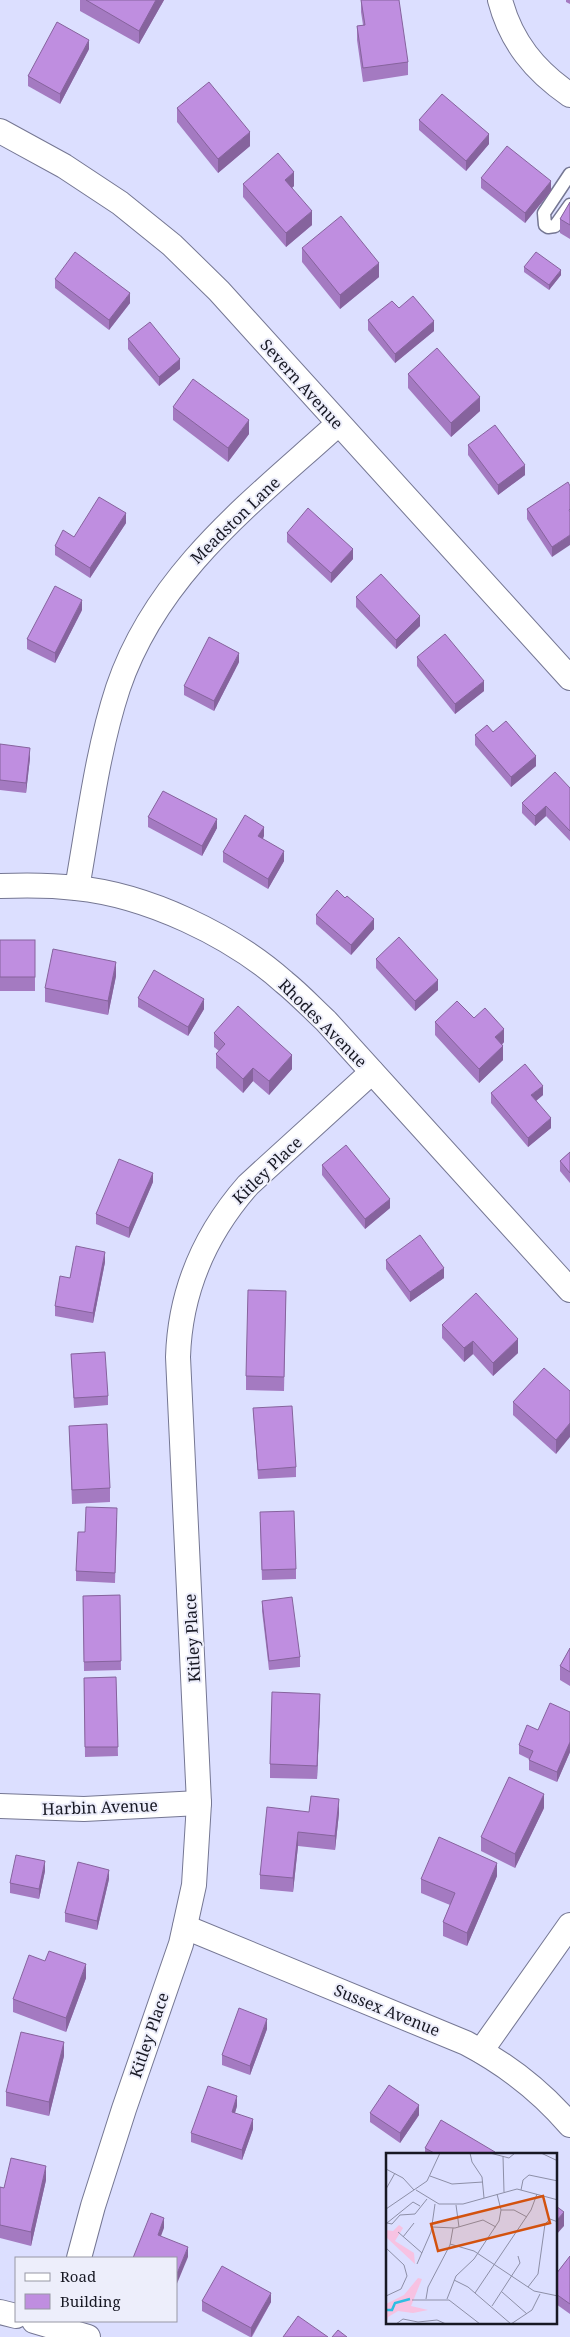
<svg xmlns="http://www.w3.org/2000/svg" width="570" height="2337" font-family="'Noto Serif',serif">
  <style>
    .lines { fill: none; stroke-linecap: round; stroke-linejoin: round }
    .service-casing { stroke: #757793; stroke-width: 15 }
    .minor-casing { stroke: #757793; stroke-width: 26 }
    .service { stroke: #fff; stroke-width: 12 }
    .minor { stroke: #fff; stroke-width: 24 }
    .wall { fill: #a47ac1 }
    .shaded-wall { fill: #86639d }
    .building { fill: #bf8ee0; stroke: #86639d }
    .labels { text-anchor: middle; stroke-width: 4; stroke-linejoin: round; paint-order: stroke }
    .street-label { font-size: 16px; fill: #171823; stroke: #edeefb }
    .inset-river { fill: none; stroke: #2ebee2; stroke-width: 2.5 }
    .inset-road { fill: none; stroke: #8d8fa7; stroke-width: 1 }
    .view { fill: #d3520e; fill-opacity: 0.15; stroke: #d3520e; stroke-width: 2.5 }
    .inset-edge { fill: none; stroke: #171823; stroke-width: 2.5 }
  </style>
  <rect width="100%" height="100%" fill="#dcdfff"/>
  <g class="lines">
    <defs>
      <polyline id="service" points="570,174 544,213 545,225 548,227 555,226 570,205"/>
      <g id="minor">
        <path d="M 500,0 C 511,42 535,71 570,95"/>
        <polyline points="0,131 64,166 120,203 172,245 219,291 570,678"/>
        <path d="M 0,886 C 25,885 51,885 76,888 C 147,895 231,935 284,982 C 299,994 312,1008 326,1021 L 570,1290"/>
        <path d="M 77,888 C 89,821 97,752 118,688 C 157,573 252,502 338,424"/>
        <polyline points="0,1806 84,1809 199,1803"/>
        <path d="M 185,1927 L 466,2043 C 506,2064 540,2090 570,2125"/>
        <polyline points="481,2051 570,1925"/>
        <path d="M 79,2258 L 93,2206 L 124,2109 L 181,1944 L 194,1885 L 199,1803 L 178,1357 C 180,1292 205,1234 248,1185 L 372,1072"/>
        <polyline points="0,2312 16,2316"/>
        <polyline points="34,2321 88,2337"/>
      </g>
    </defs>
    <use href="#service" class="service-casing"/>
    <use href="#minor" class="minor-casing"/>
    <use href="#service" class="service"/>
    <use href="#minor" class="minor"/>
  </g>
  <g class="wall">
    <polygon points="80,0 164,0 139,44 80,11"/>
    <polygon points="361,0 408,62 408,75 363,82 357,40 357,26 363,25 361,12"/>
    <polygon points="566,0 570,0 570,4 566,2"/>
    <polygon points="89,49 60,104 28,86 28,76"/>
    <polygon points="177,108 250,146 218,173 177,122"/>
    <polygon points="419,120 489,144 466,171 419,130"/>
    <polygon points="481,178 551,191 525,223 481,188"/>
    <polygon points="243,184 294,186 292,188 312,225 286,247 243,197"/>
    <polygon points="570,202 570,239 560,233 560,219"/>
    <polygon points="302,248 379,277 340,309 302,262"/>
    <polygon points="524,267 561,275 549,290 524,272"/>
    <polygon points="55,279 130,303 109,330 55,288"/>
    <polygon points="399,308 434,331 395,363 368,330 368,320"/>
    <polygon points="128,339 180,369 159,386 128,349"/>
    <polygon points="408,374 480,411 451,437 408,388"/>
    <polygon points="173,407 249,434 228,462 173,420"/>
    <polygon points="468,445 525,475 498,495 468,455"/>
    <polygon points="570,486 552,557 527,519 527,509"/>
    <polygon points="126,523 90,578 55,555 55,546"/>
    <polygon points="287,533 353,559 331,583 287,542"/>
    <polygon points="356,597 420,626 396,649 356,607"/>
    <polygon points="82,610 55,663 27,649 27,639"/>
    <polygon points="417,657 484,691 455,714 417,666"/>
    <polygon points="239,662 214,711 184,695 184,686"/>
    <polygon points="493,732 536,766 511,787 475,745 475,735"/>
    <polygon points="0,744 30,758 26,793 0,790"/>
    <polygon points="570,788 570,841 546,816 535,826 522,813 522,803"/>
    <polygon points="148,817 217,828 202,856 148,827"/>
    <polygon points="264,836 263,839 284,861 268,889 223,862 223,852"/>
    <polygon points="316,915 374,929 351,955 316,924"/>
    <rect x="0" y="940" width="35" height="51"/>
    <polygon points="376,959 438,990 415,1011 376,968"/>
    <polygon points="116,976 108,1015 45,1002 45,988"/>
    <polygon points="138,998 204,1009 188,1036 138,1007"/>
    <polygon points="474,1018 504,1042 502,1045 503,1060 479,1083 435,1035 435,1022"/>
    <polygon points="214,1033 292,1069 269,1095 253,1081 243,1093 216,1068 216,1054 219,1051 214,1047"/>
    <polygon points="491,1093 543,1095 536,1101 551,1128 528,1147 491,1103"/>
    <polygon points="570,1152 570,1183 560,1171 560,1161"/>
    <polygon points="322,1165 390,1208 365,1229 322,1175"/>
    <polygon points="153,1182 129,1238 96,1224 96,1214"/>
    <polygon points="386,1260 444,1278 410,1302 386,1269"/>
    <polygon points="105,1262 93,1323 55,1316 55,1306 70,1278"/>
    <polygon points="286,1291 284,1391 246,1390 246,1376"/>
    <polygon points="442,1325 518,1353 493,1376 473,1354 464,1362 442,1338"/>
    <polygon points="71,1354 108,1396 108,1405 74,1408"/>
    <polygon points="570,1391 556,1454 513,1415 513,1402"/>
    <polygon points="253,1408 296,1467 296,1477 258,1479"/>
    <polygon points="69,1426 110,1488 110,1502 72,1504"/>
    <polygon points="117,1518 115,1583 76,1581 76,1571 85,1532"/>
    <polygon points="260,1522 296,1569 296,1579 262,1580"/>
    <polygon points="120,1595 121,1670 84,1671 83,1596"/>
    <polygon points="262,1601 300,1657 300,1667 269,1670 262,1611"/>
    <polygon points="570,1648 570,1686 560,1680 560,1666"/>
    <polygon points="116,1677 118,1756 85,1757 84,1678"/>
    <polygon points="320,1707 317,1779 270,1778 270,1764"/>
    <polygon points="570,1712 570,1752 557,1782 529,1770 529,1759 519,1754 519,1745 538,1730"/>
    <polygon points="544,1808 515,1868 481,1851 481,1837"/>
    <polygon points="309,1812 339,1813 335,1850 298,1846 293,1892 260,1889 260,1875"/>
    <polygon points="45,1871 39,1899 10,1893 10,1883"/>
    <polygon points="497,1876 467,1946 443,1936 443,1922 450,1905 421,1893 421,1879"/>
    <polygon points="109,1879 97,1930 65,1922 65,1913"/>
    <polygon points="45,1961 86,1978 66,2032 13,2012 13,1999"/>
    <polygon points="267,2029 250,2075 222,2065 222,2055"/>
    <polygon points="64,2056 49,2116 6,2106 6,2092"/>
    <polygon points="237,2106 235,2113 253,2129 242,2160 191,2142 191,2133"/>
    <polygon points="370,2113 419,2115 400,2143 370,2122"/>
    <polygon points="425,2148 495,2154 425,2154"/>
    <polygon points="46,2180 31,2246 0,2238 0,2187 4,2188"/>
    <polygon points="570,2256 570,2314 556,2304 556,2274"/>
    <polygon points="202,2301 271,2302 252,2337 250,2337 202,2311"/>
  </g>
  <g class="shaded-wall">
    <polygon points="156,0 164,0 139,44 139,31"/>
    <polygon points="89,40 89,49 60,104 60,94"/>
    <polygon points="250,132 250,146 218,173 218,159"/>
    <polygon points="489,134 489,144 466,171 466,161"/>
    <polygon points="294,172 294,186 285,194 285,180"/>
    <polygon points="551,181 551,191 525,223 525,213"/>
    <polygon points="312,211 312,225 286,247 286,233"/>
    <polygon points="379,263 379,277 340,309 340,295"/>
    <polygon points="561,270 561,275 549,290 549,285"/>
    <polygon points="130,293 130,303 109,330 109,320"/>
    <polygon points="434,321 434,331 395,363 395,354"/>
    <polygon points="180,359 180,369 159,386 159,377"/>
    <polygon points="480,397 480,411 451,437 451,423"/>
    <polygon points="249,420 249,434 228,462 228,448"/>
    <polygon points="525,465 525,475 498,495 498,485"/>
    <polygon points="126,513 126,523 90,578 90,568"/>
    <polygon points="570,535 570,545 552,557 552,547"/>
    <polygon points="353,549 353,559 331,583 331,573"/>
    <polygon points="82,600 82,610 55,663 55,653"/>
    <polygon points="420,616 420,626 396,649 396,640"/>
    <polygon points="239,653 239,662 214,711 214,701"/>
    <polygon points="484,681 484,691 455,714 455,704"/>
    <polygon points="30,748 30,758 26,793 26,783"/>
    <polygon points="536,756 536,766 511,787 511,777"/>
    <polygon points="546,806 546,816 535,826 535,816"/>
    <polygon points="217,819 217,828 202,856 202,846"/>
    <polygon points="264,827 264,836 258,846 258,836"/>
    <polygon points="284,851 284,861 268,889 268,879"/>
    <polygon points="374,919 374,929 351,955 351,945"/>
    <polygon points="116,962 116,976 108,1015 108,1001"/>
    <polygon points="438,980 438,990 415,1011 415,1001"/>
    <polygon points="204,999 204,1009 188,1036 188,1027"/>
    <polygon points="504,1029 504,1042 495,1051 495,1037"/>
    <polygon points="503,1046 503,1060 479,1083 479,1069"/>
    <polygon points="292,1055 292,1069 269,1095 269,1081"/>
    <polygon points="253,1068 253,1081 243,1093 243,1079"/>
    <polygon points="543,1086 543,1095 531,1105 531,1095"/>
    <polygon points="551,1118 551,1128 528,1147 528,1138"/>
    <polygon points="153,1173 153,1182 129,1238 129,1228"/>
    <polygon points="390,1199 390,1208 365,1229 365,1219"/>
    <polygon points="105,1252 105,1262 93,1323 93,1313"/>
    <polygon points="444,1268 444,1278 410,1302 410,1292"/>
    <polygon points="518,1339 518,1353 493,1376 493,1363"/>
    <polygon points="473,1341 473,1354 464,1362 464,1348"/>
    <polygon points="570,1423 570,1437 556,1454 556,1440"/>
    <polygon points="320,1694 320,1707 317,1779 317,1766"/>
    <polygon points="570,1742 570,1752 557,1782 557,1772"/>
    <polygon points="544,1794 544,1808 515,1868 515,1854"/>
    <polygon points="339,1799 339,1813 335,1850 335,1836"/>
    <polygon points="298,1832 298,1846 293,1892 293,1878"/>
    <polygon points="45,1861 45,1871 39,1899 39,1889"/>
    <polygon points="497,1863 497,1876 467,1946 467,1933"/>
    <polygon points="109,1870 109,1879 97,1930 97,1921"/>
    <polygon points="86,1964 86,1978 66,2032 66,2018"/>
    <polygon points="267,2019 267,2029 250,2075 250,2066"/>
    <polygon points="64,2042 64,2056 49,2116 49,2102"/>
    <polygon points="237,2096 237,2106 232,2122 232,2112"/>
    <polygon points="419,2105 419,2115 400,2143 400,2133"/>
    <polygon points="253,2119 253,2129 242,2160 242,2150"/>
    <polygon points="46,2166 46,2180 31,2246 31,2232"/>
    <polygon points="564,2212 564,2226 556,2235 556,2221"/>
    <polygon points="164,2218 164,2228 158,2244 158,2235"/>
    <polygon points="188,2247 188,2257 176,2286 176,2276"/>
    <polygon points="271,2293 271,2302 251,2337 251,2328"/>
  </g>
  <g class="building">
    <polygon points="86,0 156,0 139,31"/>
    <polygon points="361,0 399,0 408,62 363,68 357,26 365,25"/>
    <polygon points="57,22 89,40 60,94 28,76"/>
    <polygon points="209,82 250,132 218,159 177,108"/>
    <polygon points="442,94 489,134 466,161 419,120"/>
    <polygon points="507,146 551,181 525,213 481,178"/>
    <polygon points="278,153 294,172 285,180 312,211 286,233 243,184"/>
    <polygon points="570,202 570,225 560,219"/>
    <polygon points="341,216 379,263 340,295 302,248"/>
    <polygon points="75,252 130,293 109,320 55,279"/>
    <polygon points="536,252 561,270 549,285 524,267"/>
    <polygon points="413,296 434,321 395,354 368,320 392,301 399,308"/>
    <polygon points="150,322 180,359 159,377 128,339"/>
    <polygon points="437,348 480,397 451,423 408,374"/>
    <polygon points="193,379 249,420 228,448 173,407"/>
    <polygon points="495,425 525,465 498,485 468,445"/>
    <polygon points="568,482 570,486 570,509 569,510 570,512 570,535 552,547 527,509"/>
    <polygon points="99,497 126,513 90,568 55,546 63,530 74,537"/>
    <polygon points="308,508 353,549 331,573 287,533"/>
    <polygon points="381,574 420,616 396,640 356,597"/>
    <polygon points="55,586 82,600 55,653 27,639"/>
    <polygon points="445,634 484,681 455,704 417,657"/>
    <polygon points="209,637 239,653 214,701 184,686"/>
    <polygon points="506,721 536,756 511,777 475,735 487,725 493,732"/>
    <polygon points="0,744 30,748 26,783 0,780"/>
    <polygon points="555,772 570,788 570,831 546,806 535,816 522,803"/>
    <polygon points="163,791 217,819 202,846 148,817"/>
    <polygon points="245,815 264,827 258,836 284,851 268,879 223,852"/>
    <polygon points="337,890 345,898 347,896 374,919 351,945 316,915"/>
    <polygon points="399,937 438,980 415,1001 376,959"/>
    <rect x="0" y="940" width="35" height="37"/>
    <polygon points="53,949 116,962 108,1001 45,988"/>
    <polygon points="154,970 204,999 188,1027 138,998"/>
    <polygon points="457,1001 474,1018 485,1008 504,1029 495,1037 503,1046 479,1069 435,1022"/>
    <polygon points="238,1006 292,1055 269,1081 253,1068 243,1079 216,1054 225,1044 214,1033"/>
    <polygon points="525,1064 543,1086 531,1095 551,1118 528,1138 491,1093"/>
    <polygon points="346,1145 390,1199 365,1219 322,1165"/>
    <polygon points="570,1152 570,1173 560,1161"/>
    <polygon points="119,1159 153,1173 129,1228 96,1214"/>
    <polygon points="420,1235 444,1268 410,1292 386,1260"/>
    <polygon points="76,1246 105,1252 93,1313 55,1306 60,1276 70,1278"/>
    <polygon points="248,1290 286,1291 284,1377 246,1376"/>
    <polygon points="476,1293 518,1339 493,1363 473,1341 464,1348 442,1325"/>
    <polygon points="105,1352 108,1396 74,1398 71,1354"/>
    <polygon points="544,1368 570,1391 570,1423 556,1440 513,1402"/>
    <polygon points="292,1406 296,1467 258,1470 253,1408"/>
    <polygon points="107,1424 110,1488 72,1490 69,1426"/>
    <polygon points="86,1507 117,1508 115,1573 76,1571 78,1532 85,1532"/>
    <polygon points="294,1511 296,1569 262,1570 260,1512"/>
    <polygon points="120,1595 121,1661 84,1662 83,1596"/>
    <polygon points="292,1597 300,1657 269,1661 262,1601"/>
    <polygon points="570,1648 570,1672 560,1666"/>
    <polygon points="116,1677 118,1747 85,1747 84,1678"/>
    <polygon points="272,1692 320,1694 317,1766 270,1764"/>
    <polygon points="550,1703 570,1712 570,1742 557,1772 529,1760 533,1751 519,1745 527,1725 538,1730"/>
    <polygon points="509,1777 544,1794 515,1854 481,1837"/>
    <polygon points="311,1796 339,1799 335,1836 298,1832 293,1878 260,1875 267,1807 309,1812"/>
    <polygon points="439,1837 497,1863 467,1933 443,1922 455,1893 421,1879"/>
    <polygon points="16,1855 45,1861 39,1889 10,1883"/>
    <polygon points="78,1862 109,1870 97,1921 65,1913"/>
    <polygon points="49,1951 86,1964 66,2018 13,1999 29,1955 45,1961"/>
    <polygon points="239,2008 267,2019 250,2066 222,2055"/>
    <polygon points="21,2032 64,2042 49,2102 6,2092"/>
    <polygon points="389,2085 419,2105 400,2133 370,2113"/>
    <polygon points="208,2086 237,2096 232,2112 253,2119 242,2150 191,2133"/>
    <polygon points="441,2120 495,2152 494,2154 436,2154 425,2148"/>
    <polygon points="11,2158 46,2166 31,2232 0,2225 0,2187 4,2188"/>
    <polygon points="556,2206 564,2212 556,2221"/>
    <polygon points="151,2213 164,2218 158,2235 188,2247 176,2276 176,2258 133,2258"/>
    <polygon points="570,2256 570,2304 556,2294 556,2274"/>
    <polygon points="222,2266 271,2293 251,2328 202,2301"/>
    <polygon points="298,2316 328,2337 283,2337"/>
    <polygon points="338,2330 347,2337 332,2337"/>
  </g>
  <g class="labels">
    <g class="street-label">
      <text transform="translate(302 384) rotate(48)" y="6">Severn Avenue</text>
      <text transform="translate(235 520) rotate(-44)" y="6">Meadston Lane</text>
      <text transform="translate(323 1023) rotate(45)" y="6">Rhodes Avenue</text>
      <text transform="translate(267 1170) rotate(-44)" y="6">Kitley Place</text>
      <text transform="translate(192 1638) rotate(-93)" y="6">Kitley Place</text>
      <text transform="translate(100 1807) rotate(-2)" y="6">Harbin Avenue</text>
      <text transform="translate(387 2010) rotate(22)" y="6">Sussex Avenue</text>
      <text transform="translate(149 2035) rotate(-71)" y="6">Kitley Place</text>
    </g>
  </g>
  <g transform="translate(386 2153)">
    <rect width="171" height="171" fill="#dcdfff"/>
    <path d="M 13,72 L 17,75 L 9,88 L 28,100 L 29,111 L 0,84 L 0,77 L 7,78 ZM 32,125 L 36,126 L 25,153 L 42,157 L 27,160 L 12,158 L 2,164 L 0,171 L 0,151 L 18,142 Z" fill="#f7c2e2"/>
    <path class="inset-river" d="M 0,157 L 6,157 L 9,150 L 24,146"/>
    <path class="inset-road" d="M 84,0 L 86,9 L 96,24 L 98,45M 104,0 L 123,5 L 129,0M 155,0 L 172,8M 117,3 L 118,39M 0,16 L 17,25 L 28,37M 44,23 L 66,31 L 97,29M 0,36 L 9,20M 30,37 L 53,51 L 77,51 L 131,36 L 172,47M 135,37 L 137,27 L 143,22 L 172,28M 70,52 L 73,74M 34,53 L 27,49 L 1,70 L 6,71 L 14,62 L 29,61 L 41,46M 0,56 L 41,28 L 54,0M 115,57 L 128,57 L 141,64M 46,74 L 69,75 L 97,67 L 110,74M 12,79 L 36,100M 17,84 L 28,70M 64,91 L 88,98 L 148,138 L 172,143M 0,95 L 18,112 L 21,123 L 15,136 L 0,143M 31,111 L 45,79 L 49,51M 68,127 L 82,134 L 125,171M 142,134 L 152,121 L 159,71 L 164,66 L 172,69M 116,139 L 141,161M 89,140 L 145,57 L 151,41M 40,146 L 42,134 L 64,92 L 67,75M 61,146 L 70,123 L 88,106 L 113,68 L 115,57 L 111,41M 26,147 L 63,147 L 94,171M 106,153 L 134,110 L 132,103M 10,171 L 17,166 L 32,169 L 51,167 L 60,171M 125,171 L 146,157 L 154,141"/>
    <path class="view" d="M 157,43 L 164,70 L 52,98 L 45,71 Z"/>
    <rect width="171" height="171" class="inset-edge"/>
  </g>
  <rect x="15" y="2257" width="162" height="65" fill="#edeefb" stroke="#9798a5"/>
  <rect x="25" y="2273" width="25" height="8" fill="#ffffff" stroke="#9798a5"/>
  <text x="60" y="2282" font-size="15" fill="#171823">Road</text>
  <rect x="25" y="2294" width="25" height="15" fill="#bf8ee0" stroke="#9798a5"/>
  <text x="60" y="2307" font-size="15" fill="#171823">Building</text>
</svg>
